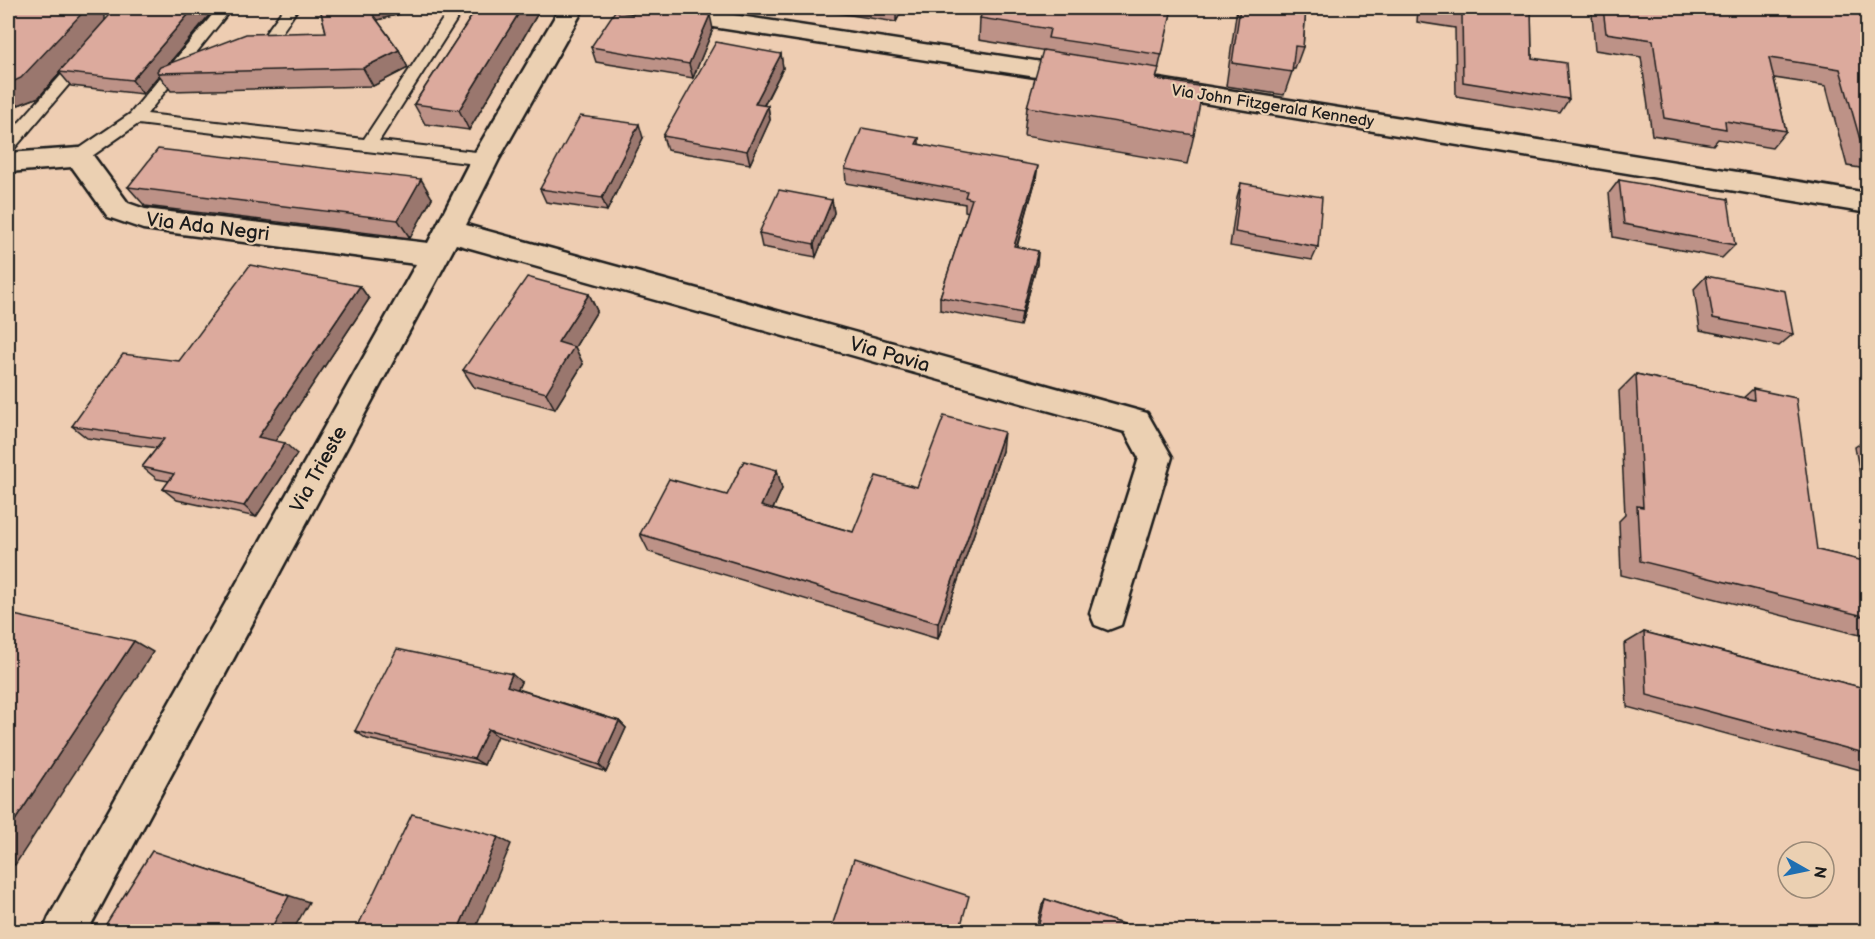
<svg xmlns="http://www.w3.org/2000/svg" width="1875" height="939" font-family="'Balsamiq Sans',sans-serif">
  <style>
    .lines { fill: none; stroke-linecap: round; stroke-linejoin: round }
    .lane-casing { stroke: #1c1c1c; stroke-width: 4 }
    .street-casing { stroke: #1c1c1c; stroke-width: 5 }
    .lane { fill: #ebd0b2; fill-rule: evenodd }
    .street { fill: #ebd0b2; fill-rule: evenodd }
    .wall { fill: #bd9287; stroke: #1c1c1c; stroke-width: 1.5 }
    .shaded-wall { fill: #9a776e; stroke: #1c1c1c; stroke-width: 1.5 }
    .building { fill: #dcaa9d; stroke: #1c1c1c; stroke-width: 1.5 }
    .labels { text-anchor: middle; stroke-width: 4.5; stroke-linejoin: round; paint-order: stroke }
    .far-street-label { font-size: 16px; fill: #1c1c1c; stroke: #ebd0b2 }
    .street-label { font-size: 20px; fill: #1c1c1c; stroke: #ebd0b2 }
  </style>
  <rect width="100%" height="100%" fill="#eecdb2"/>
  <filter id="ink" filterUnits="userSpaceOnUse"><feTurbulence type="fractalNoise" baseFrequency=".0167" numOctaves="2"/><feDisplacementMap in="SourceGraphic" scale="12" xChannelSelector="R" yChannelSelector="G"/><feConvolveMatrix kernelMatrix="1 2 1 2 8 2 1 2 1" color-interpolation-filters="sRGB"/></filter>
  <g filter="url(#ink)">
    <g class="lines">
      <defs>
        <g id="lane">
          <polygon points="218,8 232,8 147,114 364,139 450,8 464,8 379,141 485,153 491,155 493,159 491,163 485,165 138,124 85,161 73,161 71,157 73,153 130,114"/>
          <path d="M 284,8 L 298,8 C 287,24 271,57 247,50 L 245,47 L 247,44 L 262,38 Z"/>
          <polygon points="83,54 90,59 88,62 14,149 8,150 8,135 78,56"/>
        </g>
        <g id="street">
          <polygon points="560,8 584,8 499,159 466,225 1147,413 1172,457 1121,625 1108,630 1095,625 1090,613 1139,458 1125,432 456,244 87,932 43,932 49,917 416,264 143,229 108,217 72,167 8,172 8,153 79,148 89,150 128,203 145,209 428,243 471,159"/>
          <polygon points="630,8 688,8 1081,68 1090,70 1094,76 1090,82 1081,84 642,16 633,13"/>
          <polygon points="1159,79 1868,193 1868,213 1150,94 1146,88 1150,82"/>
        </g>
      </defs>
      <use href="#lane" class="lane-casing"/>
      <use href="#street" class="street-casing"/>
      <use href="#lane" class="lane"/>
      <use href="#street" class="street"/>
    </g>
    <g class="wall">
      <polygon points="8,8 105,20 215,8 168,64 326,32 320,8 421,8 377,20 399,50 408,68 373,86 171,91 159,75 143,94 71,86 60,73 39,97 8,109"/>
      <polygon points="477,8 541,8 469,130 425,124 414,104"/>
      <polygon points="701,8 723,8 721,11"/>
      <polygon points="812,8 903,8 896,22 812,9"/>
      <polygon points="1172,8 1156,79 1194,135 1187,164 1024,136 1027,107 1047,51 979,40 980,18"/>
      <polygon points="1237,8 1306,8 1303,47 1295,69 1293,69 1284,95 1226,86"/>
      <polygon points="1418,8 1531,8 1532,58 1569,99 1560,113 1456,96 1455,28 1417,22"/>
      <polygon points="1595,8 1868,8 1868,176 1862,175 1860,168 1847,166 1826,86 1774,78 1786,131 1772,148 1718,139 1713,145 1652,135 1641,57 1595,50 1592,14"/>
      <polygon points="713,29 693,78 596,62 591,47"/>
      <polygon points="781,54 783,68 764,106 768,106 770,120 750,164 667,150 663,136"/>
      <polygon points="643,138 607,211 546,202 540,189"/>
      <polygon points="919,138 919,144 1036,179 1017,247 1038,251 1037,264 1020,326 940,310 940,297 968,212 965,211 965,204 846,183 845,169"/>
      <polygon points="1619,180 1735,245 1722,258 1613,237 1609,193"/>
      <polygon points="1241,183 1318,247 1312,260 1230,246 1237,197"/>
      <polygon points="128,187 432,198 410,238 145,206"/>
      <polygon points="832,200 834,213 816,257 762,247 759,233"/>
      <polygon points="1706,276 1793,334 1779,346 1700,330 1694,289"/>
      <polygon points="360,286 369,299 275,441 297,454 256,517 177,500 163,489 169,481 157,479 142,467 157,448 87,438 72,426 179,361"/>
      <polygon points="589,294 597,311 575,347 583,364 555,409 474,387 463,370"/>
      <polygon points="1636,374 1743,398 1753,389 1817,550 1868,562 1868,637 1621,575 1619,521 1625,515 1619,391"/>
      <polygon points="1868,438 1868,518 1855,447"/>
      <polygon points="1002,451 938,639 649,552 640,534 727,495 777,470 782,489 773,509 853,532 917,487"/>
      <polygon points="1644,632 1868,689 1868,772 1627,707 1624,644"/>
      <polygon points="521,682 518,689 619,721 626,728 606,772 497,736 484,765 367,739 355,731"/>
      <polygon points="1045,899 1147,932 1035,932 1042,905"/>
    </g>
    <g class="shaded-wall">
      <polygon points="87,8 105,8 105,23 59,72 60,73 39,97 8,109 8,84"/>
      <polygon points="194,8 215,8 161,73 158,73 159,75 143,94 132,80"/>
      <polygon points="367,8 421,8 374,21"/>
      <polygon points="522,8 541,8 469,130 459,110"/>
      <polygon points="896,8 903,8 896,22"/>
      <polygon points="710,15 713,29 693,78 689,64"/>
      <polygon points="399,50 408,68 373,86 363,68"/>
      <polygon points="781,54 783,68 757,118 755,104"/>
      <polygon points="768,106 770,120 750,164 747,151"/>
      <polygon points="639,124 643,138 607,211 602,198"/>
      <polygon points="1038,166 1036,179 1013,259 1014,246"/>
      <polygon points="421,179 432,198 410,238 398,220"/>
      <polygon points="832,200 834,213 816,257 814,244"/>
      <polygon points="1038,251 1037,264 1020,326 1022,313"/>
      <polygon points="360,286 369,299 270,449 258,437"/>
      <polygon points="589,294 597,311 575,347 583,364 555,409 546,393 558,342"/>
      <polygon points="1004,432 1002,451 938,639 938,623"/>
      <polygon points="285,443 297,454 256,517 244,506"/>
      <polygon points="777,470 782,489 766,524 761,506"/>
      <polygon points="134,641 153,652 15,865 8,863 8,831"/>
      <polygon points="512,674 521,682 515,694 507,686"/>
      <polygon points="619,721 626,728 606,772 599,765"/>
      <polygon points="488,729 497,736 484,765 474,759"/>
      <polygon points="498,837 511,844 474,932 457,932"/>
      <polygon points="176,859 309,902 292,932 269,932"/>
    </g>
    <g class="building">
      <polygon points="8,8 87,8 21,78 8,84"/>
      <polygon points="116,8 194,8 132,80 59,72"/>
      <polygon points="320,8 368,8 399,50 363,68 158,73 157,71 160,67 246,34 326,32"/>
      <polygon points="477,8 522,8 459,110 414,104"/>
      <polygon points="636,8 661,8 710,15 689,64 591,47 615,11 633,14"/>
      <polygon points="984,8 1172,8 1162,55 1048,38 1050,29 980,18"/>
      <polygon points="1240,8 1306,8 1303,47 1295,46 1292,72 1232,63"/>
      <polygon points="1424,8 1531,8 1532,58 1566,63 1569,99 1463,82 1462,14"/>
      <polygon points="1603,8 1868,8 1868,150 1863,150 1840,69 1769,58 1786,131 1725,121 1726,129 1664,118 1653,40 1606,33"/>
      <polygon points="716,42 781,54 755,104 768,106 747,151 663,136"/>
      <polygon points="1043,50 1159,68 1156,79 1203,87 1194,135 1027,107"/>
      <polygon points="580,116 639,124 602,198 540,189"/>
      <polygon points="862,128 919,138 916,144 1038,166 1014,246 1038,251 1022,313 940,297 972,199 965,197 967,191 845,169"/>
      <polygon points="158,149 421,179 398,220 128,187"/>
      <polygon points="1619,180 1728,199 1735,245 1624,224"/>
      <polygon points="1241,183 1322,197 1318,247 1235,232"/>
      <polygon points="779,190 832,200 814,244 759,233"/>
      <polygon points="250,265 360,286 258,437 285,443 244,506 163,489 174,474 142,467 164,439 72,426 123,354 179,361"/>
      <polygon points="1706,276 1785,291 1793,334 1713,318"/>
      <polygon points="527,277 589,294 558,342 574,347 546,393 463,370"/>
      <polygon points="1636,374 1754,400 1753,389 1796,398 1817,550 1868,562 1868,617 1640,561 1637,506 1643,507"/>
      <polygon points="944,416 1004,432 938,623 640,534 669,479 727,495 744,461 777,470 761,506 853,532 876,476 917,487"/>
      <polygon points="9,614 134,641 8,831 8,615"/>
      <polygon points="1644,632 1868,689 1868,754 1647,695"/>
      <polygon points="397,649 512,674 507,686 619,721 599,765 488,729 474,759 355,731"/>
      <polygon points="412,814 498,837 457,932 355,932"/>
      <polygon points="152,851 289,896 269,932 101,932"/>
      <polygon points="854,859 969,896 959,932 830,932"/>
      <polygon points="1045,899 1147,932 1037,932"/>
    </g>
  </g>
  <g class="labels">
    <g class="far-street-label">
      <text transform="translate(1273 105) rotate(9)" y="6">Via John Fitzgerald Kennedy</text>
    </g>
    <g class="street-label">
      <text transform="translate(208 226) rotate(7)" y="7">Via Ada Negri</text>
      <text transform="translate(890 354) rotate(16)" y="7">Via Pavia</text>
      <text transform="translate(318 469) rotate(-61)" y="7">Via Trieste</text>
    </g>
  </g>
  <rect width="1875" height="939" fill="none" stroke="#ebd0b2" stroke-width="30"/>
  <rect x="15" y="15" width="1845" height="909" fill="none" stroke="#1c1c1c" stroke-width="2" filter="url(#ink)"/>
  <g transform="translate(1806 870) rotate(99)"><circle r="28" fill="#ebd0b2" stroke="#988876" stroke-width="1.5"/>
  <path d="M0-4.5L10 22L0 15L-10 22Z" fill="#1f6fb2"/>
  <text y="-9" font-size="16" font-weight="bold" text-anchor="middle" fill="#1c1c1c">N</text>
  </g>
</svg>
